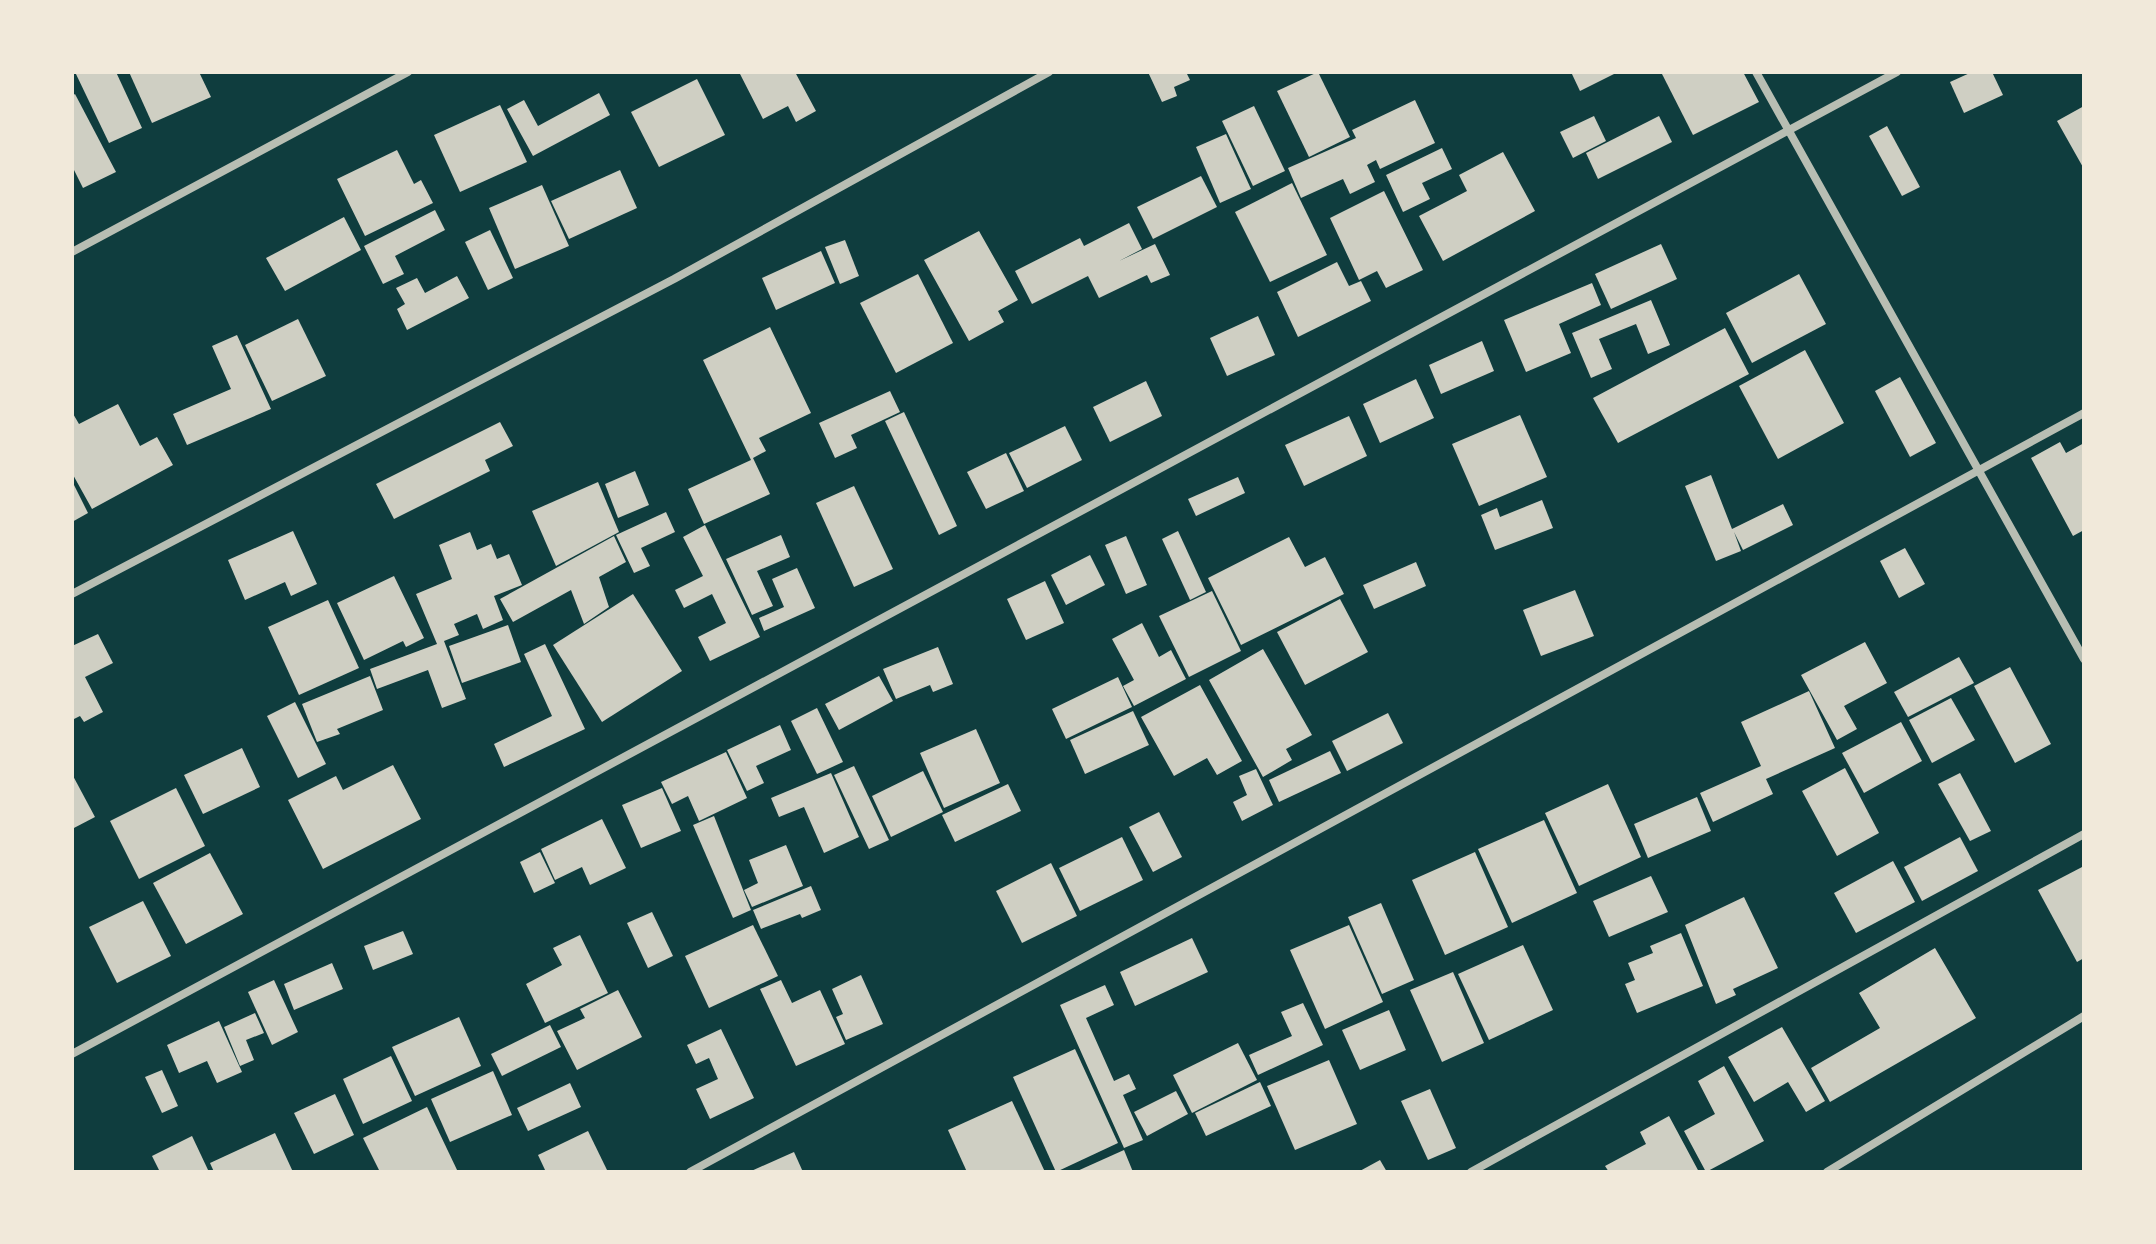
<svg xmlns="http://www.w3.org/2000/svg" width="2156" height="1244" font-family="'PT Serif',serif">
  <style>
    .building { fill: #cfcfc3 }
    .lines { fill: none; stroke-linecap: round; stroke-linejoin: round }
    .minor { stroke: #b8beb3; stroke-width: 8 }
  </style>
  <rect width="100%" height="100%" fill="#0f3d3e"/>
  <g class="building">
    <polygon points="75,72 116,72 142,128 109,143"/>
    <polygon points="129,72 199,72 211,97 152,123"/>
    <polygon points="739,72 795,72 816,111 796,122 788,106 763,119"/>
    <polygon points="1148,72 1186,72 1190,80 1174,87 1177,96 1162,102"/>
    <polygon points="1318,72 1350,137 1309,157 1277,91"/>
    <polygon points="1571,72 1618,72 1580,91"/>
    <polygon points="1661,72 1743,72 1759,102 1693,135"/>
    <polygon points="1972,72 1992,72 2003,95 1964,113 1950,82"/>
    <polygon points="697,79 725,135 659,167 631,112"/>
    <polygon points="599,93 610,115 533,156 507,109 524,100 538,126"/>
    <polygon points="75,94 116,172 83,188 72,166 72,96"/>
    <polygon points="1415,100 1435,143 1380,169 1376,160 1367,165 1375,182 1350,194 1343,179 1301,198 1288,168 1356,138 1352,130"/>
    <polygon points="500,105 527,162 460,192 434,135"/>
    <polygon points="1254,106 1285,171 1253,186 1222,121"/>
    <polygon points="2084,106 2084,169 2057,121"/>
    <polygon points="1594,116 1606,141 1573,158 1560,132"/>
    <polygon points="1659,116 1672,142 1598,179 1586,153"/>
    <polygon points="1887,126 1920,187 1902,196 1869,136"/>
    <polygon points="1226,134 1251,189 1220,203 1196,147"/>
    <polygon points="1442,148 1452,169 1422,183 1430,199 1403,212 1386,175"/>
    <polygon points="397,150 414,184 421,180 433,203 365,236 337,179"/>
    <polygon points="1503,152 1535,211 1443,261 1419,216 1467,191 1459,175"/>
    <polygon points="620,170 637,208 569,239 551,201"/>
    <polygon points="1201,176 1217,207 1153,239 1137,207"/>
    <polygon points="1292,183 1327,255 1270,282 1235,212"/>
    <polygon points="542,185 569,246 515,269 489,208"/>
    <polygon points="1384,191 1423,270 1386,288 1377,271 1359,280 1330,218"/>
    <polygon points="435,210 445,230 395,256 404,274 383,284 364,246"/>
    <polygon points="344,217 361,250 285,291 266,258"/>
    <polygon points="1129,223 1142,249 1119,261 1155,244 1170,275 1151,283 1147,275 1099,298 1088,276 1032,304 1015,271 1080,238 1084,246"/>
    <polygon points="490,230 513,278 488,290 465,242"/>
    <polygon points="979,231 1018,300 998,311 1004,322 969,341 924,260"/>
    <polygon points="845,240 859,276 840,284 825,247"/>
    <polygon points="1661,244 1677,279 1611,309 1595,274"/>
    <polygon points="821,251 835,283 776,310 762,278"/>
    <polygon points="1337,262 1349,286 1361,281 1371,301 1298,337 1277,292"/>
    <polygon points="918,274 953,343 896,373 860,303"/>
    <polygon points="1799,274 1826,324 1752,363 1726,313"/>
    <polygon points="457,276 469,298 407,330 397,309 405,304 396,288 417,278 425,293"/>
    <polygon points="1592,283 1601,305 1559,324 1571,353 1526,372 1504,320"/>
    <polygon points="1651,300 1670,345 1648,354 1636,324 1599,339 1612,369 1591,378 1572,333"/>
    <polygon points="1258,316 1275,355 1227,376 1210,338"/>
    <polygon points="298,319 326,376 272,401 245,345"/>
    <polygon points="770,327 811,413 759,438 766,451 753,458 770,494 704,524 688,489 751,460 703,360"/>
    <polygon points="1725,328 1749,374 1618,443 1593,398"/>
    <polygon points="237,335 271,409 187,445 173,414 231,389 212,346"/>
    <polygon points="1482,341 1494,371 1441,394 1429,365"/>
    <polygon points="1805,350 1844,423 1778,459 1739,386"/>
    <polygon points="1900,377 1936,443 1910,457 1875,391"/>
    <polygon points="1416,379 1434,418 1380,443 1363,404"/>
    <polygon points="1146,381 1162,416 1110,442 1093,407"/>
    <polygon points="890,391 900,412 851,435 857,448 835,458 819,423"/>
    <polygon points="118,404 140,446 157,437 173,465 92,509 72,473 72,412 79,424"/>
    <polygon points="904,412 957,526 939,535 885,421"/>
    <polygon points="1520,415 1547,477 1479,506 1452,444"/>
    <polygon points="1349,416 1367,456 1304,486 1285,445"/>
    <polygon points="500,422 513,446 485,460 490,471 394,519 376,484"/>
    <polygon points="1065,426 1082,460 1027,488 1009,453"/>
    <polygon points="2060,442 2066,453 2084,443 2084,530 2073,536 2031,458"/>
    <polygon points="1006,453 1024,491 986,509 967,472"/>
    <polygon points="635,471 649,505 618,518 605,484"/>
    <polygon points="1711,475 1732,529 1783,504 1793,525 1743,550 1734,532 1741,551 1716,561 1685,486"/>
    <polygon points="1238,477 1245,493 1196,516 1188,499"/>
    <polygon points="72,481 88,513 72,522"/>
    <polygon points="598,482 619,532 556,566 532,511"/>
    <polygon points="854,486 893,569 854,587 816,503"/>
    <polygon points="1542,500 1553,528 1495,550 1481,515 1497,508 1500,517"/>
    <polygon points="666,512 675,532 641,548 650,566 634,573 616,535"/>
    <polygon points="705,525 760,637 710,661 698,637 726,623 712,594 684,608 675,590 703,576 683,537"/>
    <polygon points="293,531 317,584 291,596 285,582 245,600 228,560"/>
    <polygon points="1178,531 1206,592 1190,600 1162,539"/>
    <polygon points="470,532 477,550 491,544 497,559 509,554 522,585 494,596 503,620 483,629 477,614 454,624 459,635 444,641 466,699 442,708 428,670 377,689 370,669 437,644 416,594 452,579 439,545"/>
    <polygon points="781,535 790,557 757,571 773,606 752,615 726,559"/>
    <polygon points="614,536 626,562 599,577 609,607 584,624 571,590 513,622 500,599"/>
    <polygon points="1126,536 1147,585 1126,594 1105,545"/>
    <polygon points="1289,537 1305,567 1325,557 1344,594 1241,645 1208,578"/>
    <polygon points="1905,548 1925,584 1899,598 1880,561"/>
    <polygon points="1090,555 1105,585 1066,605 1051,575"/>
    <polygon points="1416,562 1426,586 1374,609 1363,585"/>
    <polygon points="797,568 815,608 764,631 759,618 784,607 772,579"/>
    <polygon points="394,576 424,638 406,647 403,641 364,660 337,603"/>
    <polygon points="1045,581 1064,623 1026,640 1007,599"/>
    <polygon points="1575,590 1594,636 1541,656 1523,610"/>
    <polygon points="1212,591 1241,651 1189,677 1159,616"/>
    <polygon points="633,594 682,671 602,722 553,645"/>
    <polygon points="1340,599 1368,652 1305,685 1277,632"/>
    <polygon points="328,600 359,668 299,695 268,627"/>
    <polygon points="1142,623 1159,657 1171,650 1186,679 1134,706 1123,686 1134,680 1112,639"/>
    <polygon points="508,625 521,662 462,683 449,646"/>
    <polygon points="98,634 113,663 85,677 103,712 84,722 80,716 72,720 72,646"/>
    <polygon points="1865,642 1887,683 1844,706 1857,729 1837,740 1801,675"/>
    <polygon points="545,644 585,729 504,767 494,744 552,716 524,654"/>
    <polygon points="938,647 953,684 933,692 930,685 896,699 883,669"/>
    <polygon points="1263,649 1312,735 1286,749 1292,760 1263,777 1209,680"/>
    <polygon points="1959,657 1974,683 1908,717 1894,692"/>
    <polygon points="2010,667 2051,744 2015,763 1974,686"/>
    <polygon points="370,676 383,710 337,729 340,734 317,742 302,704"/>
    <polygon points="879,676 893,701 839,730 825,704"/>
    <polygon points="1118,677 1132,707 1066,739 1052,709"/>
    <polygon points="1200,685 1242,761 1217,775 1207,758 1174,776 1141,717"/>
    <polygon points="1809,691 1835,748 1766,779 1773,794 1713,822 1700,793 1761,766 1741,722"/>
    <polygon points="1951,698 1975,740 1932,763 1909,720"/>
    <polygon points="295,702 326,764 298,778 267,716"/>
    <polygon points="817,708 843,762 817,774 791,721"/>
    <polygon points="1133,711 1149,745 1085,774 1070,740"/>
    <polygon points="1388,713 1403,743 1347,771 1332,741"/>
    <polygon points="1901,722 1922,761 1864,793 1842,753"/>
    <polygon points="780,725 791,750 756,766 764,783 747,791 727,750"/>
    <polygon points="976,729 1000,783 944,808 920,753"/>
    <polygon points="242,748 260,787 203,814 184,775"/>
    <polygon points="1330,751 1341,773 1279,802 1269,780"/>
    <polygon points="726,752 747,798 699,821 688,796 672,804 661,782"/>
    <polygon points="393,765 421,819 323,869 288,800 336,776 343,790"/>
    <polygon points="854,766 889,840 869,849 834,775"/>
    <polygon points="1845,768 1879,833 1837,856 1802,791"/>
    <polygon points="1256,769 1273,805 1242,821 1233,802 1247,795 1239,776"/>
    <polygon points="923,771 943,812 891,837 872,796"/>
    <polygon points="831,773 859,837 824,853 804,807 779,817 771,798"/>
    <polygon points="1960,773 1991,831 1970,841 1938,784"/>
    <polygon points="72,774 95,817 72,829"/>
    <polygon points="1008,784 1021,811 955,842 942,815"/>
    <polygon points="1608,784 1641,857 1579,886 1545,813"/>
    <polygon points="176,788 205,846 139,879 110,821"/>
    <polygon points="662,788 681,831 641,848 622,805"/>
    <polygon points="1697,797 1711,831 1648,858 1634,824"/>
    <polygon points="1159,812 1182,857 1153,872 1129,827"/>
    <polygon points="714,816 751,910 733,918 693,825"/>
    <polygon points="602,819 626,868 590,885 582,867 555,880 541,849"/>
    <polygon points="1544,820 1577,893 1512,923 1478,849"/>
    <polygon points="1122,837 1143,880 1080,911 1059,868"/>
    <polygon points="1960,837 1978,871 1922,901 1904,867"/>
    <polygon points="786,845 803,886 752,907 744,890 758,883 749,860"/>
    <polygon points="540,852 555,883 534,893 520,862"/>
    <polygon points="1475,852 1508,927 1445,955 1412,880"/>
    <polygon points="210,853 243,914 186,944 153,883"/>
    <polygon points="1893,861 1915,902 1856,933 1834,893"/>
    <polygon points="1051,863 1077,916 1022,943 996,891"/>
    <polygon points="2084,866 2084,958 2077,962 2038,890"/>
    <polygon points="1651,876 1668,912 1609,937 1593,901"/>
    <polygon points="811,886 821,910 802,918 800,914 761,929 753,910"/>
    <polygon points="1744,897 1778,968 1733,989 1736,995 1716,1004 1685,925"/>
    <polygon points="143,901 171,956 117,983 89,927"/>
    <polygon points="1381,903 1414,980 1382,994 1348,917"/>
    <polygon points="652,912 673,956 648,968 627,923"/>
    <polygon points="753,925 778,976 709,1008 685,956"/>
    <polygon points="1349,925 1383,1002 1325,1029 1290,950"/>
    <polygon points="403,931 413,954 373,970 364,946"/>
    <polygon points="1681,933 1703,986 1637,1013 1625,984 1635,980 1628,963 1653,953 1650,946"/>
    <polygon points="580,935 608,993 545,1023 526,984 562,965 553,948"/>
    <polygon points="1192,938 1208,972 1135,1006 1120,972"/>
    <polygon points="1523,945 1553,1010 1489,1040 1458,974"/>
    <polygon points="1935,948 1976,1018 1830,1102 1811,1068 1880,1028 1859,993"/>
    <polygon points="332,963 343,989 294,1010 284,984"/>
    <polygon points="1453,972 1484,1043 1442,1062 1410,990"/>
    <polygon points="861,975 883,1024 846,1040 836,1017 843,1014 832,989"/>
    <polygon points="274,980 298,1032 272,1045 248,992"/>
    <polygon points="781,980 792,1003 820,990 845,1044 796,1066 760,989"/>
    <polygon points="1105,985 1114,1005 1086,1018 1114,1081 1129,1074 1136,1089 1123,1095 1143,1140 1124,1148 1060,1005"/>
    <polygon points="618,990 642,1037 577,1070 557,1031 585,1018 580,1009"/>
    <polygon points="1303,1003 1323,1045 1258,1075 1249,1055 1292,1036 1281,1012"/>
    <polygon points="1389,1010 1406,1050 1360,1070 1342,1030"/>
    <polygon points="255,1013 264,1033 246,1040 254,1060 240,1066 224,1027"/>
    <polygon points="459,1017 481,1066 415,1096 392,1047"/>
    <polygon points="219,1021 242,1072 217,1083 207,1061 179,1073 167,1045"/>
    <polygon points="550,1025 561,1047 502,1076 491,1054"/>
    <polygon points="1782,1027 1825,1101 1806,1112 1788,1082 1754,1102 1728,1057"/>
    <polygon points="721,1029 754,1098 710,1119 696,1089 718,1079 709,1058 696,1064 687,1045"/>
    <polygon points="1238,1043 1257,1080 1192,1113 1173,1075"/>
    <polygon points="1075,1049 1118,1143 1056,1172 1013,1077"/>
    <polygon points="391,1056 412,1101 363,1124 343,1079"/>
    <polygon points="1329,1060 1357,1124 1295,1150 1267,1086"/>
    <polygon points="1724,1066 1764,1141 1706,1172 1684,1131 1715,1114 1698,1081"/>
    <polygon points="162,1070 178,1106 162,1113 145,1077"/>
    <polygon points="493,1071 512,1115 450,1142 431,1099"/>
    <polygon points="1260,1082 1271,1106 1206,1136 1195,1113"/>
    <polygon points="570,1083 581,1107 528,1131 517,1108"/>
    <polygon points="1430,1089 1456,1148 1428,1160 1401,1101"/>
    <polygon points="1176,1091 1188,1114 1147,1136 1134,1112"/>
    <polygon points="335,1094 354,1135 314,1154 294,1113"/>
    <polygon points="1012,1101 1045,1172 967,1172 948,1130"/>
    <polygon points="427,1107 458,1172 380,1172 363,1138"/>
    <polygon points="1669,1116 1699,1172 1609,1172 1605,1166 1646,1144 1640,1132"/>
    <polygon points="588,1131 607,1170 546,1172 538,1155"/>
    <polygon points="275,1133 293,1172 214,1172 210,1163"/>
    <polygon points="192,1136 209,1172 160,1172 152,1156"/>
    <polygon points="1124,1150 1133,1172 1075,1172"/>
    <polygon points="794,1152 803,1172 749,1172"/>
    <polygon points="1380,1160 1387,1172 1358,1172"/>
  </g>
  <g class="lines">
    <g class="minor">
      <polyline points="1756,72 2084,659"/>
      <polyline points="72,252 408,72"/>
      <polyline points="72,594 674,279 1049,72"/>
      <polyline points="72,1054 1897,72"/>
      <polyline points="690,1172 2084,413"/>
      <polyline points="1471,1172 2084,834"/>
      <polyline points="1827,1172 2084,1016"/>
    </g>
  </g>
  <rect width="2156" height="1244" fill="none" stroke="#f1e9da" stroke-width="148"/>
</svg>
